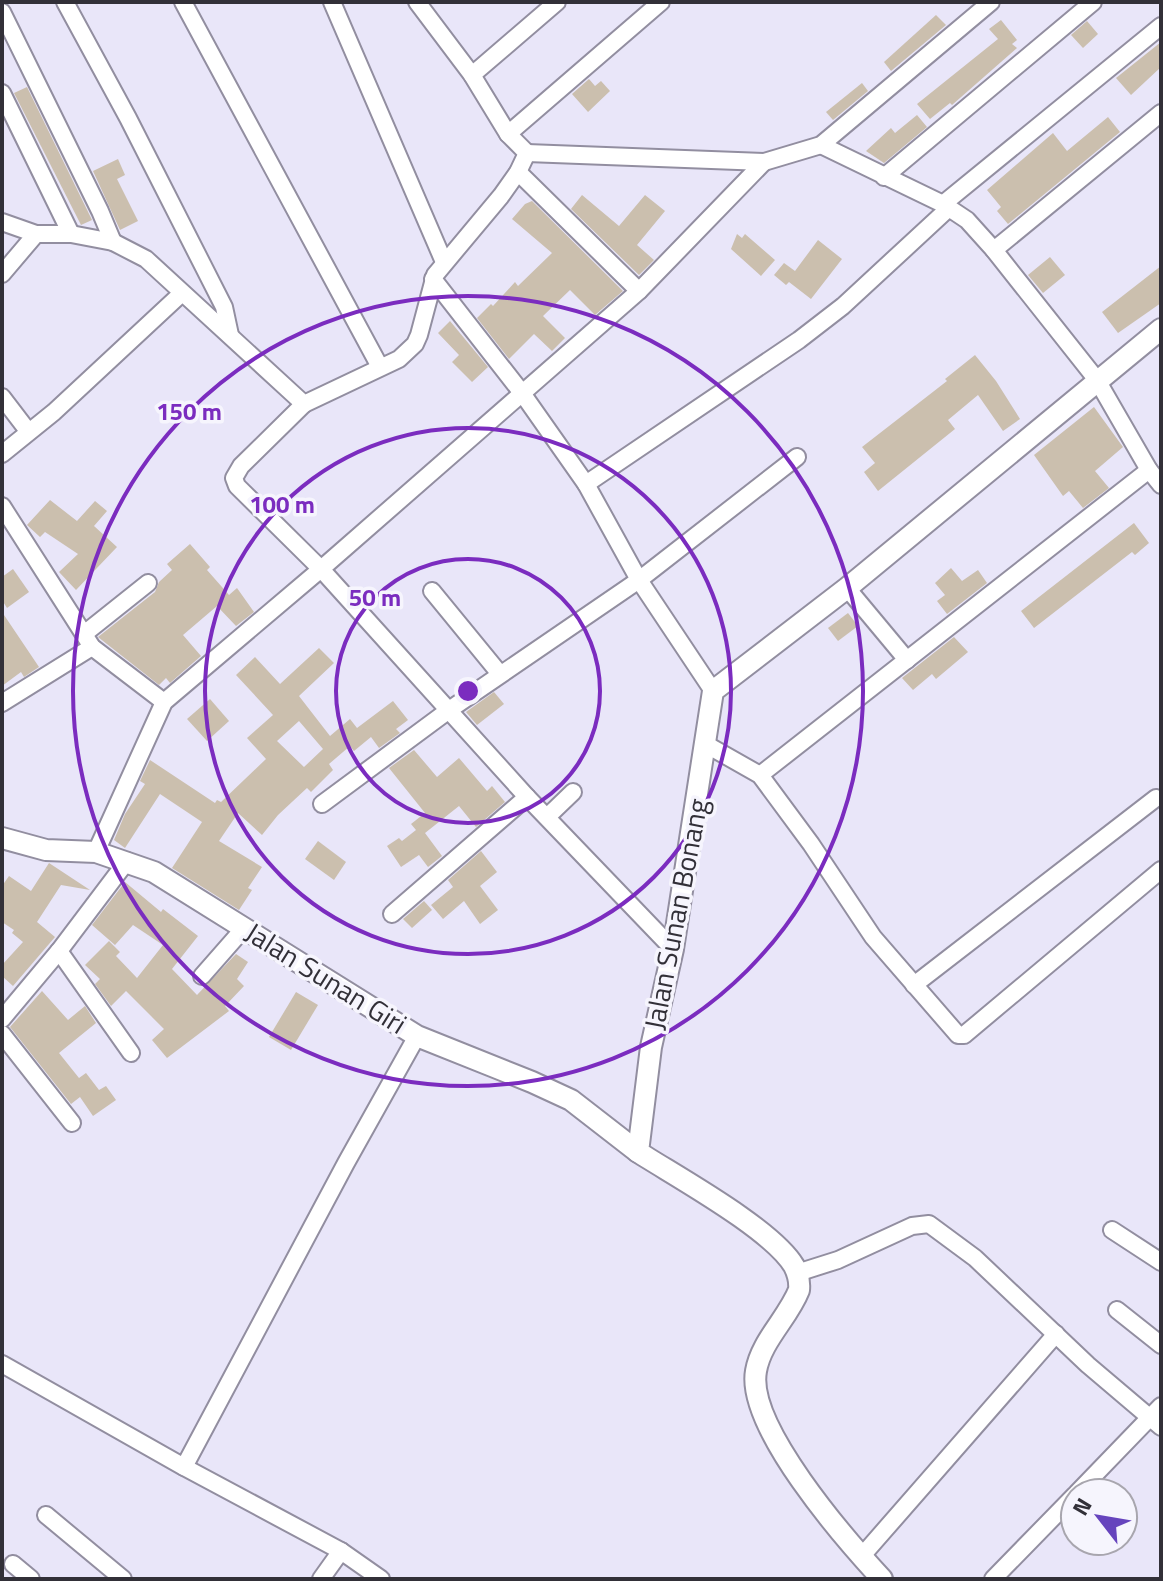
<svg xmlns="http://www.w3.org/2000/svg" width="1163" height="1581" font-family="'Titillium Web',sans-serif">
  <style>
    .building { fill: #cbbfae; fill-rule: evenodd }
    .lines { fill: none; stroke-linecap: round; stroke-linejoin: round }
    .minor-casing { stroke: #928ea0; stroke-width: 20 }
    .tertiary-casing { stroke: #928ea0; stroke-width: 24 }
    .minor { stroke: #fff; stroke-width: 16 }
    .tertiary { stroke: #fff; stroke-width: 20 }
    .ring { fill: none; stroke: #7b2cbf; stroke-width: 4 }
    .labels { text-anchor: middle; stroke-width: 7; stroke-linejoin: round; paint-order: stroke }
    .street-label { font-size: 28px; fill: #323038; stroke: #f6f5fd }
    .centre { fill: #7b2cbf; stroke: #f6f5fd; stroke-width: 4 }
    .ring-label { font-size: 24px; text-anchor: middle; font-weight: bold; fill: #7b2cbf; stroke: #f6f5fd; stroke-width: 7; stroke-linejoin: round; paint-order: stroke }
  </style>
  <rect width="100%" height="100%" fill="#e9e6f9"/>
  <g class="building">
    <polygon points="936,15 946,25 891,71 884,62"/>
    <polygon points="1001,20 1017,40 1012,44 1017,48 952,105 950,103 930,119 917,104 998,39 989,29"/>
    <polygon points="1087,21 1098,34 1083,48 1071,35"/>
    <polygon points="1161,42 1161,67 1131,95 1116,78"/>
    <polygon points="589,79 595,86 601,81 610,91 588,112 572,94"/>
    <polygon points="862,83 868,91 833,120 826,112"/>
    <polygon points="27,87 92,220 81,225 14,93"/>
    <polygon points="917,115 927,127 884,163 866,151 891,128 895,133"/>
    <polygon points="1108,117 1120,132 1008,224 997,211 1001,207 987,190 1053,133 1067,151"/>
    <polygon points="118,159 125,175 117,179 138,221 120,230 93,171"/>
    <polygon points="582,195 619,226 645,195 665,211 637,245 654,260 639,275 571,209"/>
    <polygon points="532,201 623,291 595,315 570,290 543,316 565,338 552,351 534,334 509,359 477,318 491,304 493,306 515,282 518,286 552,253 512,219 525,204"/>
    <polygon points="737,234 742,238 745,234 775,260 761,276 731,249"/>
    <polygon points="818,240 842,259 811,299 789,282 786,285 774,275 784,263 795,271"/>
    <polygon points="1050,257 1065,275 1043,293 1028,275"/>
    <polygon points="1161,266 1161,303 1118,333 1102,312"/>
    <polygon points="450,321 488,367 472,382 452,362 459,355 438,333"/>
    <polygon points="975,355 996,381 1020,419 1003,431 978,395 948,420 955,429 878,491 864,472 875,463 862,447 947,381 945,379"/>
    <polygon points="1094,407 1123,447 1095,471 1109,488 1083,508 1069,491 1063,496 1034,455"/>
    <polygon points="50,500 77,521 95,501 107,511 94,526 117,547 76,590 59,572 78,554 45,532 40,537 27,525"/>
    <polygon points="1134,523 1149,543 1135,555 1132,552 1034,628 1021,611"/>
    <polygon points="190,544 210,567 207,570 229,595 237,588 254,612 236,626 217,606 183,635 201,656 170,683 166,678 159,685 98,637 155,592 159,582 172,570 167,564"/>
    <polygon points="951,568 962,581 978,570 987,583 947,614 937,601 945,595 935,583"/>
    <polygon points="13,569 29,592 7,608 2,600 2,577"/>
    <polygon points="2,612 39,667 24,677 21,672 2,686"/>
    <polygon points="848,613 858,626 838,641 828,628"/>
    <polygon points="954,637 968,652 936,679 932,674 913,690 902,678"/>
    <path d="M 319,648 L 334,663 L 299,696 L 330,736 L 350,719 L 357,728 L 393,701 L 408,720 L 396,729 L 400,733 L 379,748 L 371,737 L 354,751 L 350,746 L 329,764 L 333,770 L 311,792 L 307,788 L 278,815 L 262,835 L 238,813 L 219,841 L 262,867 L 248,888 L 252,890 L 239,910 L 172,868 L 202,822 L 160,794 L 125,848 L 114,840 L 125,814 L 145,784 L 140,781 L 150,760 L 215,803 L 217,800 L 221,802 L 266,759 L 247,738 L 273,715 L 236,675 L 255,657 L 280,684 ZM 299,721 L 323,749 L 304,767 L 277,741 Z"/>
    <polygon points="494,692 504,704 477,725 466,712"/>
    <polygon points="210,699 229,721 207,741 187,719"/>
    <polygon points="414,750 437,777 459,758 487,791 492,786 505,802 476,827 459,806 425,833 442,856 428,867 419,855 401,867 387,846 399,838 402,841 416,830 411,824 425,813 389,768"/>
    <polygon points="318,841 346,862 334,880 305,859"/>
    <polygon points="481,851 497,872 480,886 498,910 480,924 464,901 443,919 431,905 453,887 448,880"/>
    <polygon points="49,863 90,890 61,885 37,922 55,937 13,986 2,976 2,965 23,942 12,933 14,930 2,922 2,886 9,876 31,891"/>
    <polygon points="125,882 161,912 163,909 198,936 172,969 197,995 236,954 248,962 237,979 244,986 225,1006 229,1011 167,1058 152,1040 164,1029 126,991 111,1006 95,984 100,979 85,965 109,941 120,952 116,956 137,978 163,945 133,925 115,945 92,925"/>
    <polygon points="424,901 432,910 412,928 403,919"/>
    <polygon points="42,991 68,1020 85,1006 96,1023 59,1053 79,1078 86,1073 99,1090 106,1086 116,1100 93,1116 80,1097 71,1104 10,1027"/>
    <polygon points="296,992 318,1005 291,1050 269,1037"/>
  </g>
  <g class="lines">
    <defs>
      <g id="minor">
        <polyline points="65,2 128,118 224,307 230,335"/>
        <polyline points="183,2 380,367"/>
        <polyline points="332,2 444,262"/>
        <polyline points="2,12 100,211 113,242"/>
        <polyline points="472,75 557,2"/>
        <polyline points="2,93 71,234"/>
        <polyline points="508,134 661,2"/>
        <polyline points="821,145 943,204 967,220 994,250 1097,380 1149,470 1161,485"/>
        <polyline points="527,153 764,162 821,145 991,2"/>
        <polyline points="518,172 639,291"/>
        <polyline points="884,177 1093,2"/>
        <polyline points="943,204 1161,26"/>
        <polyline points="2,222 36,234 71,234 113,242 146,259 304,404 399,359 415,344 419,335 435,275 501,196 518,172 527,153 508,134 472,75 417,2"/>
        <polyline points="994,250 1161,113"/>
        <polyline points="2,274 36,234"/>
        <polyline points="433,279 522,393 586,484 639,580 713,691"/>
        <polyline points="2,397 28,431"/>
        <polyline points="304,404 241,466 234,478 237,486 321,569 527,797 673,949"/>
        <polyline points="2,454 54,412 182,293"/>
        <polyline points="586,484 799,340 843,306 949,208"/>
        <polyline points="2,506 92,647 164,702"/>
        <polyline points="847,588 907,660"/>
        <polyline points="432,591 500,674"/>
        <polyline points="84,634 148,583"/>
        <polyline points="2,703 92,647"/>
        <polyline points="707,745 760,775 811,844 873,937 958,1035 964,1035 1161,870"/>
        <polyline points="760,775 1149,470"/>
        <polyline points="322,804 449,710 639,580 797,457"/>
        <polyline points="547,817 573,792"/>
        <polyline points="96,852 164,702 321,569 639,291 764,162"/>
        <polyline points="392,914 527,797"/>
        <polyline points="59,951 131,1053"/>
        <polyline points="202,976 245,927"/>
        <polyline points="914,985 1156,798"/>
        <polyline points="2,1019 59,951 127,861"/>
        <polyline points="2,1034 72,1123"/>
        <polyline points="1112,1230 1161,1262"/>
        <polyline points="797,1273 838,1260 912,1226 929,1224 975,1258 1088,1365 1161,1427"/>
        <polyline points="1117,1310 1161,1345"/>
        <polyline points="2,1364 184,1467 341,1551 381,1579"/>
        <polyline points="184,1467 346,1163 417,1036"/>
        <polyline points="1077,1493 1161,1406"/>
        <polyline points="46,1515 123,1579"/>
        <polyline points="861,1557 1056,1334"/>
        <polyline points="13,1564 31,1579"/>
        <polyline points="321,1579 341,1551"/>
        <polyline points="993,1579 1075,1495"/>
      </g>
      <g id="tertiary">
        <polyline points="2,838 46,850 96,852 154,872 417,1036 532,1082 571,1100 638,1152"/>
        <path d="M 882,1579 C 845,1539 746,1426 756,1371 C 761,1341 788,1318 799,1290 C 800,1281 798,1274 794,1266 C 772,1229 677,1177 638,1152 L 651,1047 L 673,949 L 713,691 L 847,588 L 1161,329"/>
      </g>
    </defs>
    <use href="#minor" class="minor-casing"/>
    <use href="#tertiary" class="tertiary-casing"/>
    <use href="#minor" class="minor"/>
    <use href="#tertiary" class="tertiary"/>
  </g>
  <g class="ring">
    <circle cx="468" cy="691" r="132"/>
    <circle cx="468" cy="691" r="263"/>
    <circle cx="468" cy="691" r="395"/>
  </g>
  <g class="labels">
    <g class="street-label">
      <text transform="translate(676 914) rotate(-79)" y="10">Jalan Sunan Bonang</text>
      <text transform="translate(326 978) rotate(32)" y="10">Jalan Sunan Giri</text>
    </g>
  </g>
  <circle cx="468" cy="691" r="12" class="centre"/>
  <g class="ring-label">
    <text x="189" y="420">150 m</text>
    <text x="282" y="513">100 m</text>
    <text x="375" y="606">50 m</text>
  </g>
  <rect width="1163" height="1581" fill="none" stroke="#323038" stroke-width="8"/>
  <g transform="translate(1099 1517) rotate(301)"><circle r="38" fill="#f6f5fd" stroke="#a8a6ae" stroke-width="2"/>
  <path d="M0-6L14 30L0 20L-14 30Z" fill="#6644bd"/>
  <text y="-12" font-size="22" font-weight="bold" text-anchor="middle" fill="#323038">N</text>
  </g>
</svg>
